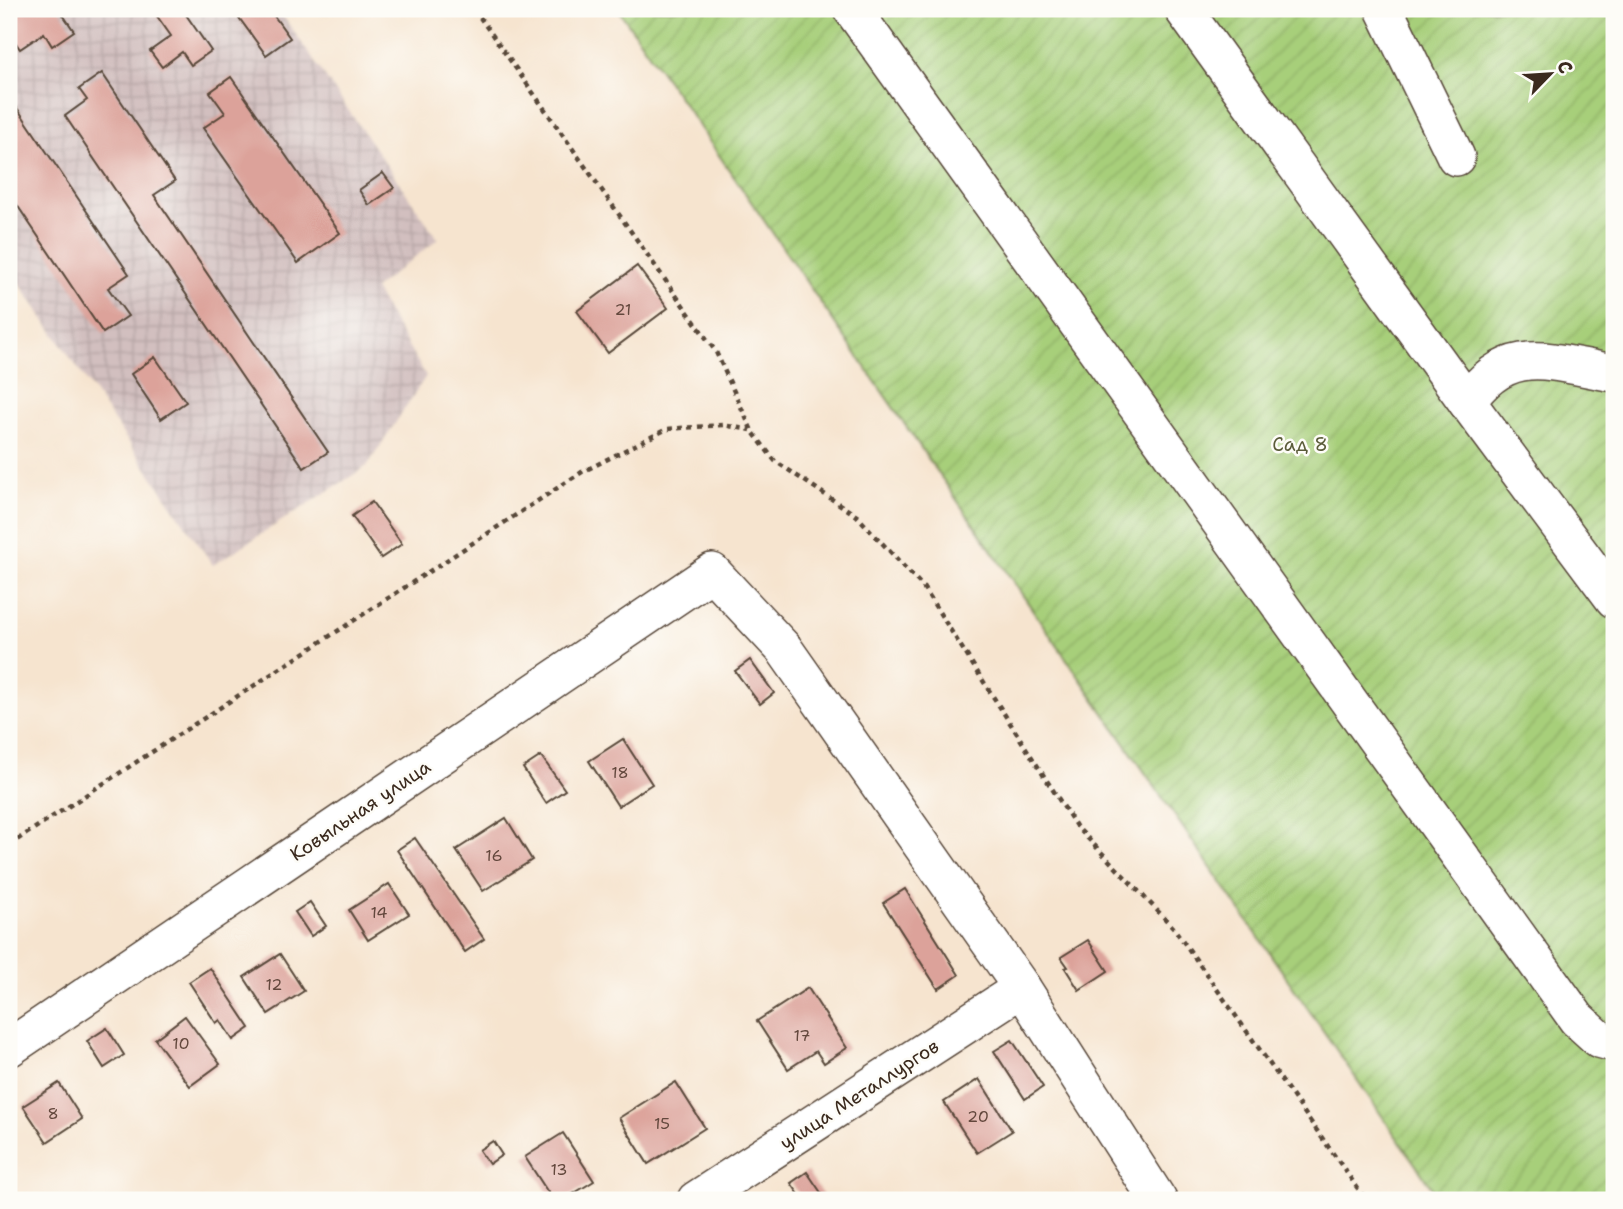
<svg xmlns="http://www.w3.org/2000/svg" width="1623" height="1209" font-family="'Shantell Sans',sans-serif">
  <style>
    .industrial { fill: url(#industrial-grid) }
    .garden { fill: url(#garden-furrows); stroke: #717c4c; stroke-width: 2 }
    .building { fill: #dca29a }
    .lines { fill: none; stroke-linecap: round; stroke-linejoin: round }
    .minor-casing { stroke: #574639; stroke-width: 40 }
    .path { stroke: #574639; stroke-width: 4.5; stroke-dasharray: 5 5; stroke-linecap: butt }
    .minor { stroke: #fff; stroke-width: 37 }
    .labels { text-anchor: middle; stroke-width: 5; stroke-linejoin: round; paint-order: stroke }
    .number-label { font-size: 16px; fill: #63483d }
    .park-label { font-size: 19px; fill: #5b5c3a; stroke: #fdfcf7 }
    .street-label { font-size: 19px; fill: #3b2a1e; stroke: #fdfcf7 }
  </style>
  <defs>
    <pattern id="industrial-grid" width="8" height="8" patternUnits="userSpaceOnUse" patternTransform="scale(1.75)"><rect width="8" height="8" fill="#d2bfbf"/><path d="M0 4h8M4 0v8" fill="none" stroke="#b5a4a4"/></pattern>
    <pattern id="garden-furrows" width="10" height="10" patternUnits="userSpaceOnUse" patternTransform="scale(1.75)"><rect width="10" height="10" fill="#a7cf7a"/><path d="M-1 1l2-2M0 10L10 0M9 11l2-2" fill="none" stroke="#91b269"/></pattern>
  </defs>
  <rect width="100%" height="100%" fill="#fdfcf7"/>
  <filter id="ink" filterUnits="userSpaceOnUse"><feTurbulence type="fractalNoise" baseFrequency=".0143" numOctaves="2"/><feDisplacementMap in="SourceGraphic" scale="14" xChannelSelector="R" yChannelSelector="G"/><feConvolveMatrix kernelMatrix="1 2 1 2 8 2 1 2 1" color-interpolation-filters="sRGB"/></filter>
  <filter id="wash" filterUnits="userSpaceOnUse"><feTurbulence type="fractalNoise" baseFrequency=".00686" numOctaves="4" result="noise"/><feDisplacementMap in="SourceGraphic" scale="28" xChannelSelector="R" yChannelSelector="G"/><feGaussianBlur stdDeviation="1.57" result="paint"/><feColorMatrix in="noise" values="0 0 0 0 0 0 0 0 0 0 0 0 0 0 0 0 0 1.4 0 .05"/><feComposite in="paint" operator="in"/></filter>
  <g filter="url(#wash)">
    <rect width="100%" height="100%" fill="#f6e4cf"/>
    <polygon class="industrial" points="9,9 278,9 438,239 374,289 426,376 367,466 213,565 9,268"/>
    <polygon class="garden" points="618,9 1614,9 1614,1200 1440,1200"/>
    <g id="blocks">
      <g class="building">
        <polygon points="9,9 59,9 74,31 52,46 44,33 20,49 9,33"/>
        <polygon points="152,9 182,9 211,51 191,65 182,52 162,67 150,51 171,36"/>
        <polygon points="246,9 269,9 290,38 266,55 237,15"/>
        <polygon points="102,73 175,181 154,195 328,452 304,468 65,116 87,100 79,89"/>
        <polygon points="231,77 340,233 298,263 203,128 225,113 210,92"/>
        <polygon points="9,96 129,274 108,288 128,316 103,333 9,193"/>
        <polygon points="383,173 394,188 369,205 359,190"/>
        <polygon points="637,266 668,308 608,353 577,311"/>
        <polygon points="155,357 186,402 161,419 131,374"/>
        <polygon points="372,502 402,544 381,558 352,516"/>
        <polygon points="750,660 774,693 760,704 735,671"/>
        <polygon points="623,739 652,784 618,806 589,761"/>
        <polygon points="541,756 565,790 546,803 523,768"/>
        <polygon points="506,818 532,860 483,891 456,850"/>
        <polygon points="415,838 484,939 465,952 397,850"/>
        <polygon points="389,884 409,914 368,940 349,910"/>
        <polygon points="905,889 959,975 938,989 883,903"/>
        <polygon points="310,902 326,926 311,936 295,912"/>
        <polygon points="1088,940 1108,971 1079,990 1065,968 1068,967 1061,957"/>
        <polygon points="280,954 304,991 268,1014 244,977"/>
        <polygon points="210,968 250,1028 233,1040 220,1020 216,1023 189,982"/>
        <polygon points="808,988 847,1048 824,1063 816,1051 788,1069 757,1021"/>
        <polygon points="185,1016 220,1064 190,1086 155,1039"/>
        <polygon points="107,1028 124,1055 104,1068 87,1041"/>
        <polygon points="1012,1040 1043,1087 1025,1099 994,1051"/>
        <polygon points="979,1079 1012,1131 977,1153 944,1102"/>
        <polygon points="676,1082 705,1128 648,1164 619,1118"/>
        <polygon points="59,1083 82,1119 47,1142 23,1106"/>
        <polygon points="563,1133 594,1181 563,1200 553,1200 525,1157"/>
        <polygon points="493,1141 502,1155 489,1164 479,1150"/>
        <polygon points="807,1172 826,1200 803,1200 791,1183"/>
      </g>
    </g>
  </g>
  <g filter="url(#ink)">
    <use href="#blocks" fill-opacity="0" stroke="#574639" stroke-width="2"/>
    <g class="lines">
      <defs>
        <g id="minor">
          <polyline points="852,9 1577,1019 1599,1039 1614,1043"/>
          <polyline points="1183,9 1467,402 1614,599"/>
          <polyline points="1384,9 1456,157"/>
          <path d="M 1467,402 C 1509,341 1552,363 1614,373"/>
          <polyline points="9,1048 712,572 784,649 1022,988 1158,1200"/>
          <polyline points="696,1200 1022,988"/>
        </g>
      </defs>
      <use href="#minor" class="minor-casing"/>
      <g class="path">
        <polyline points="474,9 716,352 752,431 775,461 857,516 923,587 1076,826 1173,927 1366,1200"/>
        <polyline points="9,845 582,472 667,429 723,425 751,430"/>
      </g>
      <use href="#minor" class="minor"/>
    </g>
  </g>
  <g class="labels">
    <g class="number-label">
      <text x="623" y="315">21</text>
      <text x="620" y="778">18</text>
      <text x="494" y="861">16</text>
      <text x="379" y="918">14</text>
      <text x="274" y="990">12</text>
      <text x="802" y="1041">17</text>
      <text x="181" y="1049">10</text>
      <text x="53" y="1119">8</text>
      <text x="978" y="1122">20</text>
      <text x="662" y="1129">15</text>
      <text x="559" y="1175">13</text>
    </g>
    <g class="park-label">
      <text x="1300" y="451">Сад 8</text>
    </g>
    <g class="street-label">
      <text transform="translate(360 810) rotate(-34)" y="7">Ковыльная улица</text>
      <text transform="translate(859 1094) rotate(-33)" y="7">улица Металлургов</text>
    </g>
  </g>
  <rect width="1623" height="1209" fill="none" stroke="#fdfcf7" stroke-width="35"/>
  <g transform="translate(1550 74) rotate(65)" stroke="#fdfcf7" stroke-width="5" paint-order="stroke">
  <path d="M0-5L12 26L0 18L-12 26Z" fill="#3b2a1e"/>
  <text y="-10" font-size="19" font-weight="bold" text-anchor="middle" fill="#3b2a1e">С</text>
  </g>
</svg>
